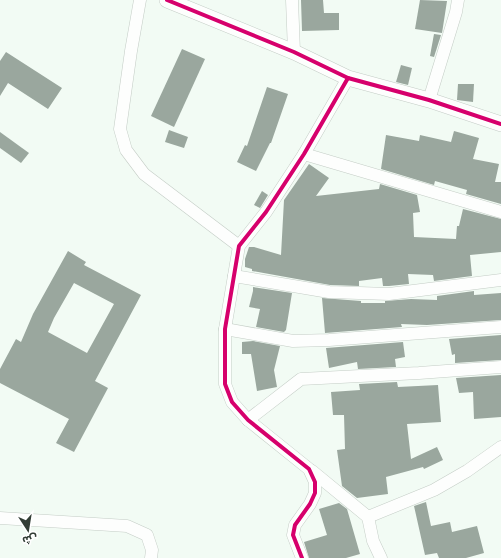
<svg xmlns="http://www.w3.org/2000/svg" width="501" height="558" font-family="Raleway,'Noto Sans Arabic',sans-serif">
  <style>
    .building { fill: #9aa79e; fill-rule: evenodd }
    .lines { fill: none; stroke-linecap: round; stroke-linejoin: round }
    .minor-casing { stroke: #c4cdc6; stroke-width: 13 }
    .tertiary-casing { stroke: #c4cdc6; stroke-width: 16 }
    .minor { stroke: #fdfefd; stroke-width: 12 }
    .tertiary { stroke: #fdfefd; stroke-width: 15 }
    .cycleway-casing { stroke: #fff; stroke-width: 6 }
    .cycleway { stroke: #d6006c; stroke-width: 4 }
  </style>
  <rect width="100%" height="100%" fill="#f2fbf4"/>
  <g class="building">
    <polygon points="301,0 323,0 324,13 339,13 339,30 302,31"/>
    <polygon points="420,0 447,1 442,33 415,29"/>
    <polygon points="434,34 441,35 434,57 430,56"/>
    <polygon points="182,49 205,59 174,127 151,116"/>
    <polygon points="6,52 62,88 48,109 8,83 0,96 0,61"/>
    <polygon points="401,65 412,68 408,85 396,82"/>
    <polygon points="458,84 474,84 473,102 457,100"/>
    <polygon points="267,87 288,94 271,143 270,143 256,171 237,162 245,145 247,146"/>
    <polygon points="169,130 188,137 184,148 165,142"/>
    <polygon points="454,131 479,138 473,159 499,164 495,182 501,182 501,204 466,194 467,190 435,181 434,185 381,169 386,135 419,141 420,135 451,142"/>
    <polygon points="0,132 29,153 21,163 0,148"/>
    <polygon points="309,164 329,178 316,196 379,189 380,184 417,195 420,212 413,213 414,237 456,239 457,226 459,226 463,209 501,219 501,252 470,255 472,276 434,281 433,275 408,274 409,284 389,286 383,286 382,278 359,281 359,286 330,285 252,271 252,269 245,267 245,259 249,247 254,247 281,255 284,200"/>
    <polygon points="262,191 268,195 260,208 254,205"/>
    <path d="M 68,251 L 86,262 L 84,265 L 141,295 L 95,381 L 108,388 L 74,452 L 56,443 L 69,419 L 0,383 L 0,369 L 16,339 L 21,342 L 33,314 ZM 74,283 L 114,304 L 87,353 L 48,332 L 54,318 Z"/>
    <polygon points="253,287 292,293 286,330 284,332 256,327 260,309 249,307 253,291"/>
    <polygon points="474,291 474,295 501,293 501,320 427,325 401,324 402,327 325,333 322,298 361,301 361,303 385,303 385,301 411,299 437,300 437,296"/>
    <polygon points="501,335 501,360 455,363 455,354 452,355 449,339"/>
    <polygon points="253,341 280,346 274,370 277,387 257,391 251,354 242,354 242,342"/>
    <polygon points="403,342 405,357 395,359 396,367 358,369 357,362 329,368 326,348"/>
    <polygon points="501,375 501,417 474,419 473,392 459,393 456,378"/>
    <polygon points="397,382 398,387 438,385 441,422 407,424 411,459 437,447 443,460 424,469 423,467 386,477 388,494 357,498 342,486 337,450 345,449 344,415 333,415 331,392 360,390 359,384"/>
    <polygon points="426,502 431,526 450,522 452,532 477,526 484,553 466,558 439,558 437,553 425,555 414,506"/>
    <polygon points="339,503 347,509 360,554 346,558 309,558 304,542 327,535 319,509"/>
  </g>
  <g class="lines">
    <defs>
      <g id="minor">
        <polyline points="140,0 131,51 120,129 126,150 144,174 239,246"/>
        <polyline points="292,0 294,52"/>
        <polyline points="429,100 456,12 458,0"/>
        <polyline points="304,154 501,212"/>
        <polyline points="234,276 329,292 389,294 501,280"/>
        <polyline points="225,329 293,341 329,340 501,327"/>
        <polyline points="248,420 301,379 419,373 501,367"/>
        <polyline points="312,471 368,517 434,490 467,471 501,447"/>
        <polyline points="368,517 373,541 381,558"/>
        <polyline points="0,518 127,526 147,535 152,550 151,558"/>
        <polyline points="302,558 293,535 295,525 310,504 315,493 315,482 309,469 248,420 232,402 225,384 225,329 239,246 266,212 304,154 348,78"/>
      </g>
      <polyline id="tertiary" points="167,0 294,52 348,78 429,100 501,124"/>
    </defs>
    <use href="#minor" class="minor-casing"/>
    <use href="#tertiary" class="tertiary-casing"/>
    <use href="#minor" class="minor"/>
    <use href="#tertiary" class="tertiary"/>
    <defs>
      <g id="cycleway">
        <polyline points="167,0 294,52 348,78 429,100 501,124"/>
        <polyline points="302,558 293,535 295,525 310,504 315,493 315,482 309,469 248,420 232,402 225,384 225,329 239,246 266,212 304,154 348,78"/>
      </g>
    </defs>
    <use href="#cycleway" class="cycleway-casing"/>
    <use href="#cycleway" class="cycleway"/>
  </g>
  <g transform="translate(28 530) rotate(168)" stroke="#ffffff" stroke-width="3" paint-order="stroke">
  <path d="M0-3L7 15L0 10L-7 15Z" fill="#323d35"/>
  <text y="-6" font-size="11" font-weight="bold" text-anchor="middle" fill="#323d35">ش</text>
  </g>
</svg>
